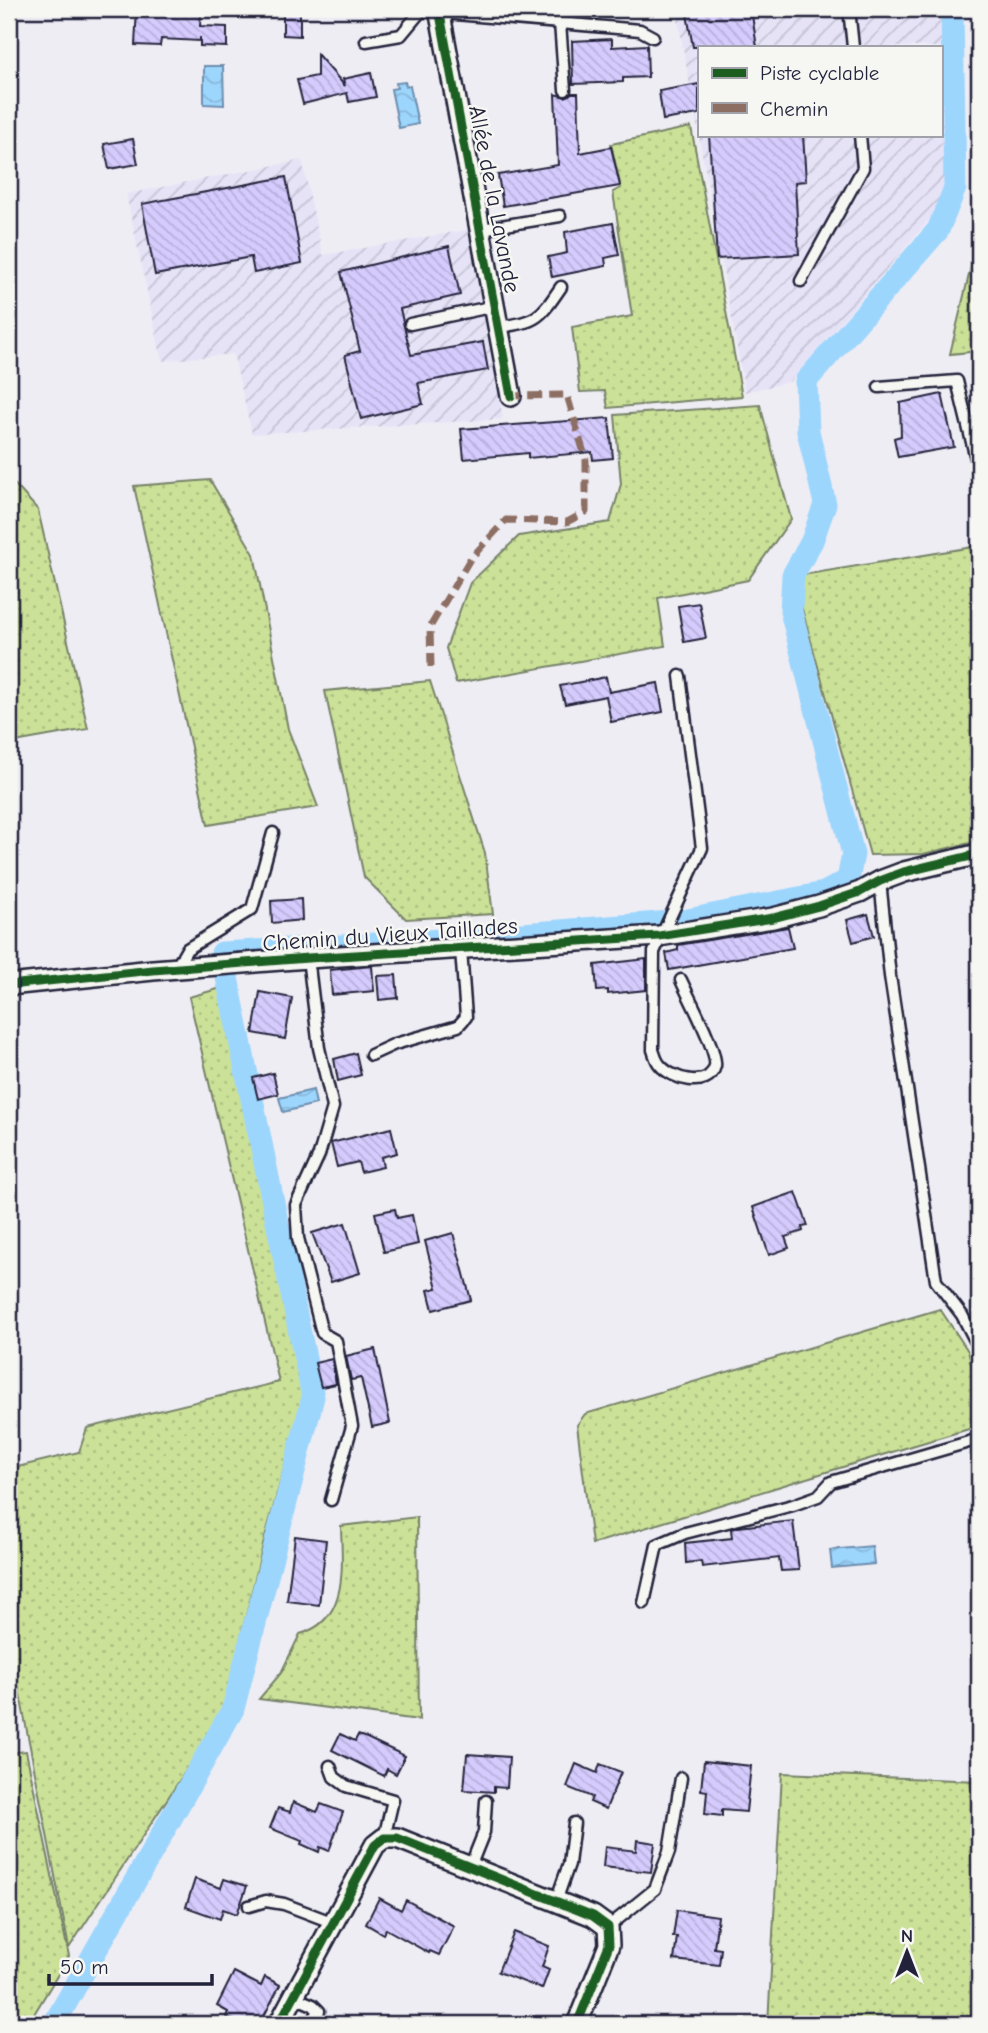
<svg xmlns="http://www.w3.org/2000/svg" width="988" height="2033" font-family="'Comic Neue',sans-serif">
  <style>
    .industrial { fill: url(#industrial-furrows); fill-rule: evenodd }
    .green { fill: url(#green-dots); stroke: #768269; stroke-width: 2 }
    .water { fill: url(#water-waves); stroke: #6c8eaf; stroke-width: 2 }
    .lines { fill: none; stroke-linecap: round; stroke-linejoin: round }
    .canal { stroke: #9dd6fd; stroke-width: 23 }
    .building { fill: url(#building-back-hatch); stroke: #22223b; stroke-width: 2 }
    .lane-casing { stroke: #22223b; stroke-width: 15 }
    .street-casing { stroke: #22223b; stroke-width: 24 }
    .lane { stroke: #f6f6f2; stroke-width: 10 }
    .street { stroke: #f6f6f2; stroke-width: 19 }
    .quiet { stroke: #8d6e63; stroke-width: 7; stroke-dasharray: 14 7; stroke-linecap: butt }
    .cycleway-casing { stroke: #f6f6f2; stroke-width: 13 }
    .cycleway { stroke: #1b5e20; stroke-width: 9 }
    .labels { text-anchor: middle; stroke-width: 5; stroke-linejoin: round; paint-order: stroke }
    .street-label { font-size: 23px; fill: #22223b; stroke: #f6f6f2 }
  </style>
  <defs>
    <pattern id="industrial-furrows" width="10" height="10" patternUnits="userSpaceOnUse" patternTransform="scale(1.75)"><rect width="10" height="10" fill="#e7e3f7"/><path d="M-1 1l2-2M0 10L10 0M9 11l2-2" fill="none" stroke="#c6c2d5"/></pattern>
    <pattern id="green-dots" width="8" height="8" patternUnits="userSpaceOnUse" patternTransform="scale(1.75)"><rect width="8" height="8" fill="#cbe197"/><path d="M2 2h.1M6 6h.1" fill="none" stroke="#aec183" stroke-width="1.8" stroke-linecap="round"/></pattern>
    <pattern id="water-waves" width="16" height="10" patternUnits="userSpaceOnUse" patternTransform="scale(1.75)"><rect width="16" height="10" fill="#9dd6fd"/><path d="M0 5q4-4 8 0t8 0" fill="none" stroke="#87b7da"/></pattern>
    <pattern id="building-back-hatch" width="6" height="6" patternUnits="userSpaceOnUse" patternTransform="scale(1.75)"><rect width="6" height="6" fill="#d5cbfd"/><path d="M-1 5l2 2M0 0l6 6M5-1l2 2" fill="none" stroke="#b7aeda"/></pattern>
  </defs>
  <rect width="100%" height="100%" fill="#efedf4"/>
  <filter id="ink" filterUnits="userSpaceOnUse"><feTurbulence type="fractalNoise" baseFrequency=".0143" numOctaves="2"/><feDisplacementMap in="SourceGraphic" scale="14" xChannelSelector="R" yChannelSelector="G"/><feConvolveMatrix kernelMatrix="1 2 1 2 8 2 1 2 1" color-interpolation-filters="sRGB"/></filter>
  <g filter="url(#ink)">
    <g class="industrial">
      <path d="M 676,9 L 946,9 L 947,199 L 790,382 L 745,392 ZM 699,47 L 941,47 L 941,135 L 699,135 Z"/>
      <polygon points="302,160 323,255 472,229 503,419 252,434 233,354 162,361 126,194"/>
    </g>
    <g class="green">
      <polygon points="691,127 742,396 608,408 605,391 580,392 572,327 632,316 613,192 621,188 611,144"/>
      <polygon points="979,233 979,351 950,354"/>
      <polygon points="760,405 791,519 748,580 658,598 665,646 456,683 446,648 470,583 519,536 610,522 621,484 615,415"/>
      <polygon points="9,478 38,510 88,729 9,743"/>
      <polygon points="210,480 254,554 288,729 318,807 208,825 134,486"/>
      <polygon points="979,546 979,841 923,854 870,855 801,605 802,575"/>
      <polygon points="430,681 485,853 493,914 406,919 364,877 325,691"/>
      <polygon points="225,987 305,1392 263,1545 222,1716 69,1948 9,1638 9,1469 79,1452 87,1428 279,1382 189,997"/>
      <path d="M 940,1309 L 968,1351 L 979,1391 L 979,1416 L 969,1429 C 843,1466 718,1506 592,1544 L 577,1425 L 585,1414 Z"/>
      <path d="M 417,1517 L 419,1720 L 259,1699 L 281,1673 L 300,1634 C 349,1620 342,1567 341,1526 Z"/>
      <polygon points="26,1751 69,1956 28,2024 9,2024 9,1753"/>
      <polygon points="782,1773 979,1781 979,2024 768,2024"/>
    </g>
    <g class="water">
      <polygon points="204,66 223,66 224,105 204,104"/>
      <polygon points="405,82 406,86 410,86 418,124 399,128 391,89 397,88 396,83"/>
      <polygon points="313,1090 316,1104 283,1112 279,1098"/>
      <polygon points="872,1546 874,1564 832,1568 830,1550"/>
    </g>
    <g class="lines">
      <polyline class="canal" points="54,2024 233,1709 313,1397 222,953 459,939 683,921 824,893 848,880 853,854 791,611 793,575 812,541 825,504 808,431 806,381 938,230 955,188 952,9"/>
    </g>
    <g class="building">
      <polygon points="137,9 179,9 179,11 201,13 200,26 227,27 227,47 200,46 200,37 200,41 161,39 160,46 135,45"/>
      <polygon points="283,9 300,9 300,36 283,35"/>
      <polygon points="686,9 751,9 757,47 693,47"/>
      <polygon points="612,39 612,47 647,45 648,77 623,78 623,82 573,84 572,41"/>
      <polygon points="317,54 345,86 343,79 371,73 376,97 349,102 347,93 303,104 297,80 317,76"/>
      <polygon points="699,84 699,114 663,120 659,91"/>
      <polygon points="572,93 578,93 580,153 611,147 620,186 503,206 498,175 558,165 555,94 565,97"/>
      <polygon points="709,135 803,135 806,181 795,182 799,254 717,259"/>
      <polygon points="133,139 138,164 109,169 104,144"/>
      <polygon points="286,177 302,263 254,273 251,257 155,275 142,204"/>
      <polygon points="613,223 619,255 605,258 606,266 552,277 548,257 567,253 565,232"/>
      <polygon points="449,246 460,295 400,309 411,355 483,342 488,370 418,383 423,404 361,419 345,355 360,351 341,272"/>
      <polygon points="942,394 954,447 898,457 894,438 901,436 900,403"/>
      <polygon points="609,418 613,458 593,460 592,452 528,458 528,453 464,459 461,429"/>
      <polygon points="699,603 706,638 684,642 678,606"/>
      <polygon points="606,677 609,692 658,683 663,712 611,722 606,696 565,704 560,686"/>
      <polygon points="301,899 302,920 272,923 271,901"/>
      <polygon points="868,914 874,936 853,942 847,920"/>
      <polygon points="788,927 793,948 669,970 666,953 678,950 678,945"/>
      <polygon points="646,959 646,990 608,994 608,990 597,991 595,965"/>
      <polygon points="372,966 374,991 332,995 330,970"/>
      <polygon points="396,975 398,998 379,1000 377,976"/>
      <polygon points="260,992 292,998 285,1039 253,1033"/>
      <polygon points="356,1053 361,1075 338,1081 334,1059"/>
      <polygon points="273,1073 278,1094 258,1099 253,1078"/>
      <polygon points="391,1128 397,1153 381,1157 383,1167 361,1172 358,1162 337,1167 331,1143"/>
      <polygon points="796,1192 808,1226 802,1227 803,1231 785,1237 789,1248 769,1255 753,1207"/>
      <polygon points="395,1209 397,1218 412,1215 418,1244 384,1252 375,1213"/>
      <polygon points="345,1223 360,1273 331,1282 312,1233"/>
      <polygon points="453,1233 471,1300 433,1310 428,1290 437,1288 425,1241"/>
      <polygon points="375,1349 390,1423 372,1427 361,1378 351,1380 346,1356"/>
      <polygon points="332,1359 336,1384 321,1387 315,1363"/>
      <polygon points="793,1521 799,1570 781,1571 779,1558 702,1567 701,1561 686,1563 685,1543 732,1538 731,1529 738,1527"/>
      <polygon points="295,1536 326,1540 319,1605 287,1601"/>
      <polygon points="340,1734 355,1741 358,1735 367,1738 405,1756 396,1774 387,1769 384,1776 332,1750"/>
      <polygon points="467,1754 509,1757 507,1788 494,1787 494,1792 464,1790"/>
      <polygon points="704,1761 751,1766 746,1812 722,1810 722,1816 705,1814 707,1791 701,1790"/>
      <polygon points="576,1764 597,1773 600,1764 621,1772 606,1809 590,1802 592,1797 567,1787"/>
      <polygon points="293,1802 317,1812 321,1804 343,1812 329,1851 320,1847 319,1852 301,1844 302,1841 270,1828 278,1808 290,1812"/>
      <polygon points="637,1840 655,1843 651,1872 603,1867 605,1847 636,1851"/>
      <polygon points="195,1879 221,1888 224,1879 247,1886 237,1914 223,1909 220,1919 186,1907"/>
      <polygon points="379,1898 401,1910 406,1900 454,1926 439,1955 430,1951 429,1953 386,1929 383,1934 366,1924"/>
      <polygon points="677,1910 718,1916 714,1948 721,1949 719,1965 674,1960 677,1937 673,1937"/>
      <polygon points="514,1932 549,1946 542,1967 549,1970 542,1989 498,1972"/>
      <polygon points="234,1972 261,1986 265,1977 280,1985 260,2024 240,2024 226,2017 228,2012 217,2006"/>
    </g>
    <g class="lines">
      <defs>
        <g id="lane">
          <polyline points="849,9 853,47"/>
          <polyline points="560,23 565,90"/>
          <polyline points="366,41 401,35 421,11 640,30 653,37"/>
          <polyline points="482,229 560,216"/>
          <polyline points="801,281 863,168 860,135"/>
          <polyline points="410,324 495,306"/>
          <path d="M 499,327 C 537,322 540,318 561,287"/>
          <polyline points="879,387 957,381 979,471"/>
          <path d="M 680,676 L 702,848 L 654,952 L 653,1050 C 655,1055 656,1061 660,1065 C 671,1079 709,1090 715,1066 C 718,1051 688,996 681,980"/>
          <polyline points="880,881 890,976 936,1281 962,1315 979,1348"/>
          <polyline points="308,958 319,1048 333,1107 319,1155 296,1205 298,1238 322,1333 336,1341 352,1426 331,1500"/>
          <polyline points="176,968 187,949 252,909 273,833"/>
          <polyline points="371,1055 395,1044 458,1026 466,1017 461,950"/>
          <polyline points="644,1603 657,1545 685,1533 793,1505 818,1496 831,1482 979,1439"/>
          <polyline points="330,1766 334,1777 346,1786 393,1800 384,1838"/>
          <polyline points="470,1867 484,1832 486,1801"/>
          <polyline points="556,1901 569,1864 574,1823"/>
          <polyline points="249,1906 266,1901 284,1904 334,1923"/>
          <polyline points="608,1927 655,1889 669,1852 681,1778"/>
          <polyline points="294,1997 313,2005 319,2011 311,2024"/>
        </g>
        <g id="street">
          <polyline points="439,9 511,396"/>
          <polyline points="9,985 153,970 308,958 659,936 773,918 819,906 860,892 880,881 904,872 979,854"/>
          <polyline points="279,2024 375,1845 384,1838 397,1838 593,1916 608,1927 609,1945 577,2024"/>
        </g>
      </defs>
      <use href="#lane" class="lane-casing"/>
      <use href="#street" class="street-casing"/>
      <use href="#lane" class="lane"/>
      <use href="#street" class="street"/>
      <polyline class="quiet" points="431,667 430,627 470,559 506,520 567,522 586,512 586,460 567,395 511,396"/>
      <defs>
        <g id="cycleway">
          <polyline points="439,9 511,396"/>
          <polyline points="9,985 153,970 308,958 659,936 773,918 819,906 860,892 880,881 904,872 979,854"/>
          <polyline points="279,2024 375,1845 384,1838 397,1838 593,1916 608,1927 609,1945 577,2024"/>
        </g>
      </defs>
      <use href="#cycleway" class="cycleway-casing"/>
      <use href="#cycleway" class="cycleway"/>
    </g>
  </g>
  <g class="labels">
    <g class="street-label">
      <text transform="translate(495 199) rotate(79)" y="8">Allée de la Lavande</text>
      <text transform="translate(390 934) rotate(-4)" y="8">Chemin du Vieux Taillades</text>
    </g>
  </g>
  <rect width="988" height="2033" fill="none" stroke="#f6f6f2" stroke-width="35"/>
  <rect x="18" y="18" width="953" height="1998" fill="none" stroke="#22223b" stroke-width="2.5" filter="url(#ink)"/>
  <rect x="698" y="46" width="245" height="91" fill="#f6f6f2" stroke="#a1a1a9" stroke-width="2"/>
  <rect x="712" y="68" width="35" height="10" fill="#1b5e20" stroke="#a1a1a9" stroke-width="2"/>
  <text x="760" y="80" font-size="21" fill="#22223b">Piste cyclable</text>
  <rect x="712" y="103" width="35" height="10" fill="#8d6e63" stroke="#a1a1a9" stroke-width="2"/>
  <text x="760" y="116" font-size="21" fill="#22223b">Chemin</text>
  <g transform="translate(907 1952)" stroke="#f6f6f2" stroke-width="5" paint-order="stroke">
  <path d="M0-5L12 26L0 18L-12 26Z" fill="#22223b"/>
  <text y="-10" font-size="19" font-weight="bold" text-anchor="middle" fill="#22223b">N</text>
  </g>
  <path d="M49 1974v10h163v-10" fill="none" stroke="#22223b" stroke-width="3.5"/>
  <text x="60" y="1974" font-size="21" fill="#22223b" stroke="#f6f6f2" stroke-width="5" paint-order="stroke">50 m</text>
</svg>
